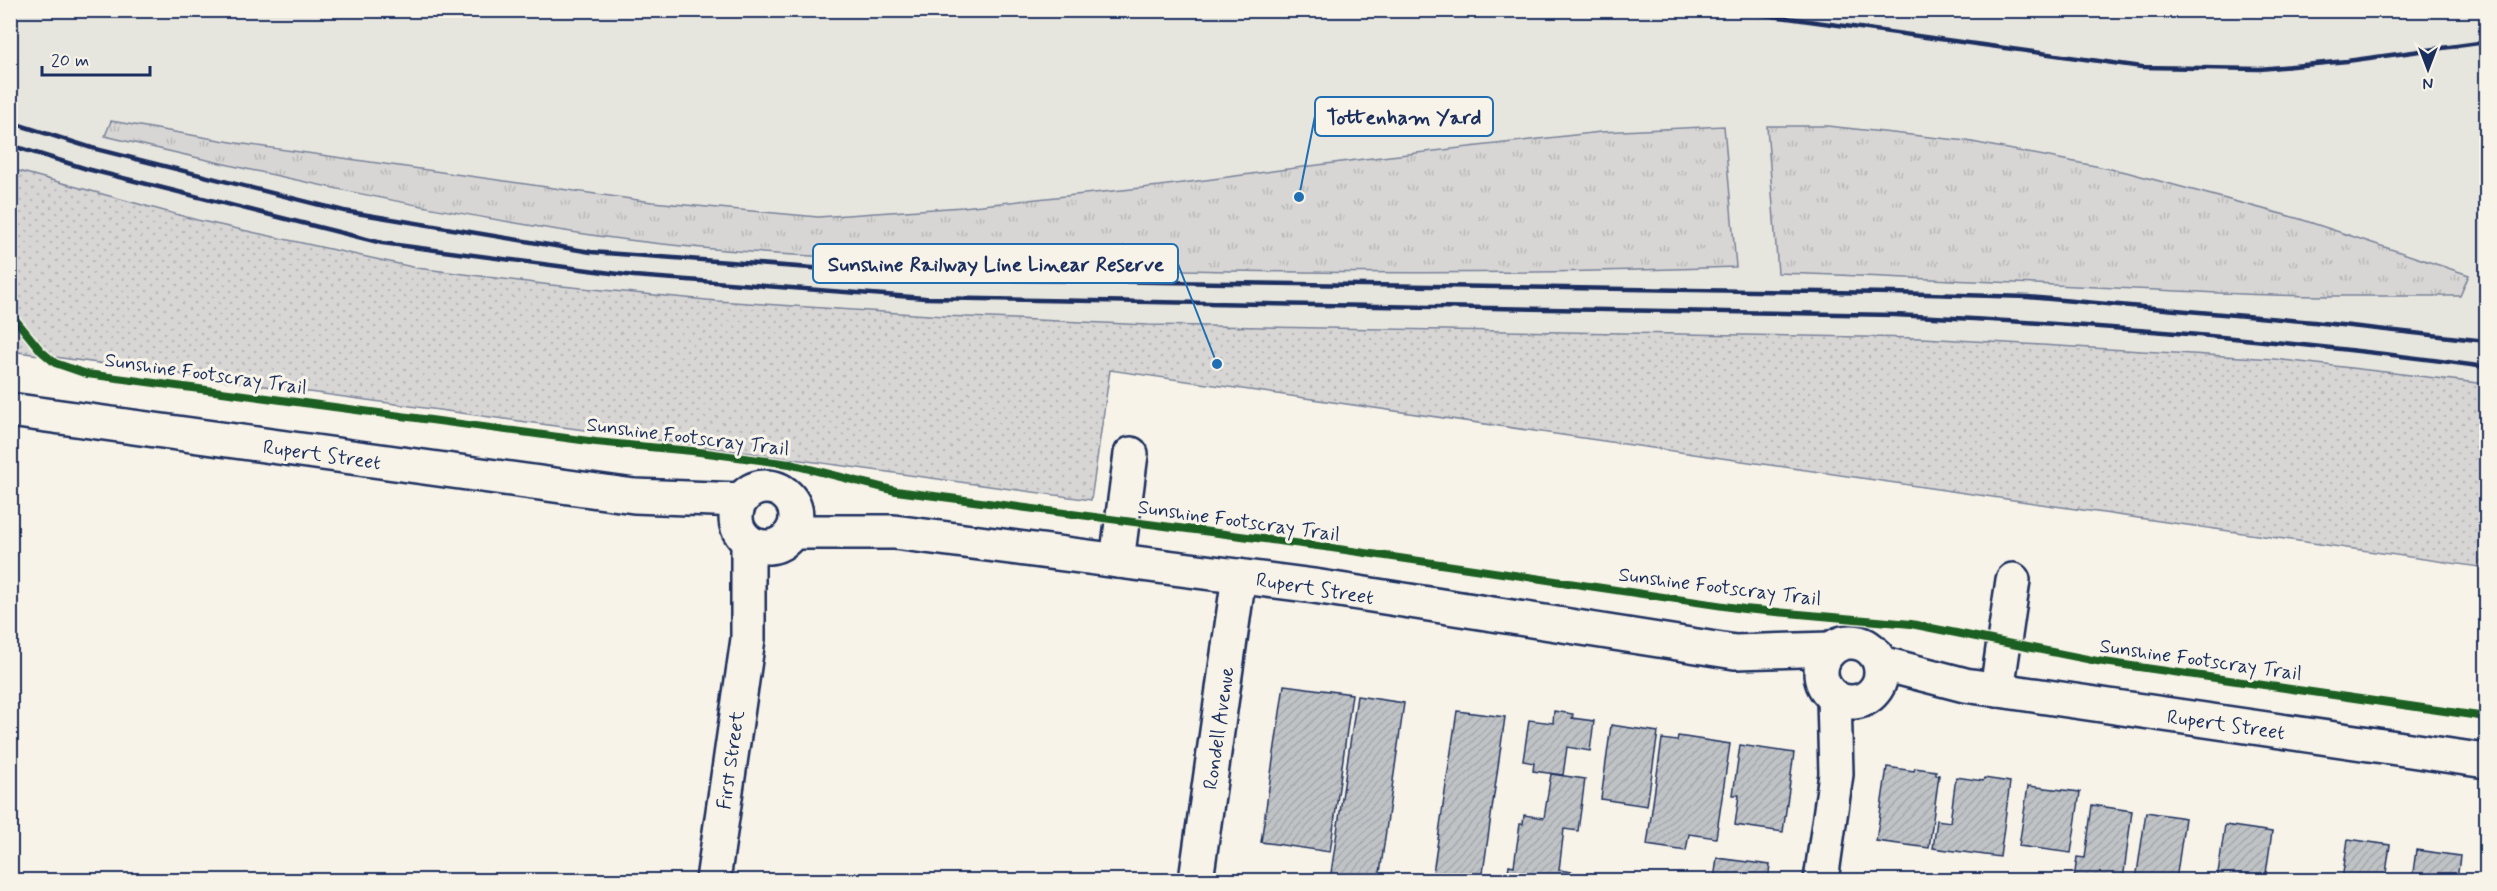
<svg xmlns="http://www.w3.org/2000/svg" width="2497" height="891" font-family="Mynerve,sans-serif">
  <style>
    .built { fill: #e6e5de }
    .grass { fill: url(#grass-tufts); stroke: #798299; stroke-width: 1.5 }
    .park { fill: url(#park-dots); stroke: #798299; stroke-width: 1.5 }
    .building { fill: url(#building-hatch); stroke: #1b2f5e; stroke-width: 1.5 }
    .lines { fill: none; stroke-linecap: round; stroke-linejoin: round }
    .minor-casing { stroke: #1b2f5e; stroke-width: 38 }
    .minor { stroke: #f7f3e8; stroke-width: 33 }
    .rail { stroke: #1b2f5e; stroke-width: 4.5 }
    .cycleway-casing { stroke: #f7f3e8; stroke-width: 11 }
    .cycleway { stroke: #1b5e20; stroke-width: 8 }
    .labels { text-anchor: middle; stroke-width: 6; stroke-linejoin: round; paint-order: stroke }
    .street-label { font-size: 20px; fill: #1b2f5e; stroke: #f7f3e8 }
    .leader { fill: none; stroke: #1f6fb2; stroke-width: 2 }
    .callout-dot { fill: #1f6fb2; stroke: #f7f3e8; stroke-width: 2 }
    .callout { fill: #f7f3e8; stroke: #1f6fb2; stroke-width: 2 }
    .callout-label { font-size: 21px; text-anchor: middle; font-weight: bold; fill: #1b2f5e }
  </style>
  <defs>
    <pattern id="grass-tufts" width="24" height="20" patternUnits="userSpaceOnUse" patternTransform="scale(1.5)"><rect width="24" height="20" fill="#d7d6d4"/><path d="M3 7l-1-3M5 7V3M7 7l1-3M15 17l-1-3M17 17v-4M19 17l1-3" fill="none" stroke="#b8b8b8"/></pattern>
    <pattern id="park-dots" width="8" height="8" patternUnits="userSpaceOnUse" patternTransform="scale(1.5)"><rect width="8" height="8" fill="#d7d6d4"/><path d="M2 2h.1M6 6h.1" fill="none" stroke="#b8b8b8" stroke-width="1.8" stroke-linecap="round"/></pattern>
    <pattern id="building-hatch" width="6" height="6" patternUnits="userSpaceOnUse" patternTransform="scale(1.5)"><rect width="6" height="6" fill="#c0c3c5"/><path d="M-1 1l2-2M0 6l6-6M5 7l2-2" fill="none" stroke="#a4a8ac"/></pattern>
  </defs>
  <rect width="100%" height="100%" fill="#f7f3e8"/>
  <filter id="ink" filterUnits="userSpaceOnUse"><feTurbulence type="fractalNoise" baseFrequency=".0167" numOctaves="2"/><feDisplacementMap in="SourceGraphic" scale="12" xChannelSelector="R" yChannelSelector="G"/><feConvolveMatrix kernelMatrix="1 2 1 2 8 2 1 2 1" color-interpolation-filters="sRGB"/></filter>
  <g filter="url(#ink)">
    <polygon class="built" points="11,11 2486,11 2486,384 2274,359 1923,338 1148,325 944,316 717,301 551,285 417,268 197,220 11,169"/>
    <g class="grass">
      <path d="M 111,121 L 237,143 L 652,202 L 818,217 L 963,207 L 1160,186 L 1364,159 L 1601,132 L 1724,126 L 1736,267 C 1500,276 1263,274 1027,265 C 884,260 740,256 598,236 C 432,212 268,175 105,136 Z"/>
      <path d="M 1767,126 L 1827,126 L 1967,141 L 2126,172 L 2300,219 L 2469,275 L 2460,296 C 2388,296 2315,297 2242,294 C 2087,287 1933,278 1778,273 Z"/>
    </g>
    <polygon class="park" points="11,169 197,220 417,268 551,285 717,301 944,316 1148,325 1923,338 2274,359 2486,384 2486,568 1110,370 1091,500 11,351"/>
    <g class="building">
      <polygon points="1284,685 1352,694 1330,852 1261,842"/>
      <polygon points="1357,696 1404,703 1379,880 1330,880"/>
      <polygon points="1457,711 1505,717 1482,880 1432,880"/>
      <polygon points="1554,711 1573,714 1572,718 1594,721 1590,751 1567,747 1563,775 1533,771 1534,763 1523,761 1529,720 1553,723"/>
      <polygon points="1611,725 1658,732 1647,806 1601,799"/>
      <polygon points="1678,736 1730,744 1716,838 1689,834 1686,851 1647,845 1662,739 1677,741"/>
      <polygon points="1740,745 1794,753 1783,832 1735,825 1739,795 1733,795"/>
      <polygon points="1887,767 1914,771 1915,768 1936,771 1936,775 1939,775 1929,848 1876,841"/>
      <polygon points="1551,774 1585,779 1578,831 1564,829 1559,870 1573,872 1571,880 1507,880 1509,865 1514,866 1520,824 1523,824 1524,815 1544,818"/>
      <polygon points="1956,777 1983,781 1984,778 2010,782 2000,857 1933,848 1937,820 1950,822"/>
      <polygon points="2028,786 2080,792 2071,853 2019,846"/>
      <polygon points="2092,805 2132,811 2123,880 2074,880 2077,857 2085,858"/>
      <polygon points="2146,812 2185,818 2176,880 2136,880"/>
      <polygon points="2225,825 2272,832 2265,880 2217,880"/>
      <polygon points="2348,839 2390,845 2385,880 2342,880"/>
      <polygon points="2416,850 2460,856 2457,880 2412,880"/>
      <polygon points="1717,858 1770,865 1768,880 1714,880"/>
    </g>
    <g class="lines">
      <defs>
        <g id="minor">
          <polyline points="10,410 634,496 741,500"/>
          <circle cx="766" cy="517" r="30"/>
          <polyline points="792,532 894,532 1314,586 1735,652 1831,649"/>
          <polyline points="1117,561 1131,454"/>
          <circle cx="1851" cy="672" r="30"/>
          <polyline points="1880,663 1965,685 2486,761"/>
          <polyline points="1997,690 2013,580"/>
          <polyline points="713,880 748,639 748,542"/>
          <polyline points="1196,880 1239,576"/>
          <polyline points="1821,880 1836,774 1834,697"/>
        </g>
      </defs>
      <use href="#minor" class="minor-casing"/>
      <use href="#minor" class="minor"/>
      <g class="rail">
        <polyline points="1729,10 2142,67 2260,69 2347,61 2486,42"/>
        <polyline points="10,122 92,148 344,211 591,252 964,279 1893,293 2028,297 2153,308 2314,322 2486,341"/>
        <path d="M 10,145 L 87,169 L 382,243 L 634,276 L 925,298 L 1894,315 C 2093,324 2290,340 2486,367"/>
      </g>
      <defs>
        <polyline id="cycleway" points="10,313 41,351 55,363 87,374 596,442 692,451 790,464 896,491 1325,547 1744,609 1911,624 2097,661 2486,717"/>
      </defs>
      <use href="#cycleway" class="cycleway-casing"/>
      <use href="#cycleway" class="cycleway"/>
    </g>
  </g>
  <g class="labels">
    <g class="street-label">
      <text transform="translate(206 373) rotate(8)" y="7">Sunshine Footscray Trail</text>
      <text transform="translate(688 436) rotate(7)" y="7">Sunshine Footscray Trail</text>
      <text transform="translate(322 454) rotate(8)" y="7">Rupert Street</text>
      <text transform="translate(1239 520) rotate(8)" y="7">Sunshine Footscray Trail</text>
      <text transform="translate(1720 586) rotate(7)" y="7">Sunshine Footscray Trail</text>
      <text transform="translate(1315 588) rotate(9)" y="7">Rupert Street</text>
      <text transform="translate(2201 659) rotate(8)" y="7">Sunshine Footscray Trail</text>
      <text transform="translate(2226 724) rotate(8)" y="7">Rupert Street</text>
      <text transform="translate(1218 728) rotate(-82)" y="7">Rondell Avenue</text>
      <text transform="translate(730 760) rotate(-82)" y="7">First Street</text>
    </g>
  </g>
  <path class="leader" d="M1299 197L1315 116M1217 364L1178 264"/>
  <g class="callout-dot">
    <circle cx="1299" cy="197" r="6"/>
    <circle cx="1217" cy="364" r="6"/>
  </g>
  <g class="callout">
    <rect x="1315" y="97" width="178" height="39" rx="6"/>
    <rect x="813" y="244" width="365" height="39" rx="6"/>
  </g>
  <g class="callout-label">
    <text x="1404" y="124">Tottenham Yard</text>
    <text x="996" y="271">Sunshine Railway Line Linear Reserve</text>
  </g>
  <rect width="2497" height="891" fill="none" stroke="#f7f3e8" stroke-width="36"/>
  <rect x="18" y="18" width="2461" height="855" fill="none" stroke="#1b2f5e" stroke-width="2" filter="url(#ink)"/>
  <g transform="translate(2428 69) rotate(180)" stroke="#f7f3e8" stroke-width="4.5" paint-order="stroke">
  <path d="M0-4.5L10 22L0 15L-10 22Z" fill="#1b2f5e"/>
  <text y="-9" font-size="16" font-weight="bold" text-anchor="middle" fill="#1b2f5e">N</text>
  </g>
  <path d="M42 66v9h108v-9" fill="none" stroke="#1b2f5e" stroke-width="3"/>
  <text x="51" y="66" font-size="18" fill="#1b2f5e" stroke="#f7f3e8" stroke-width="4.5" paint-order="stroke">20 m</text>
</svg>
